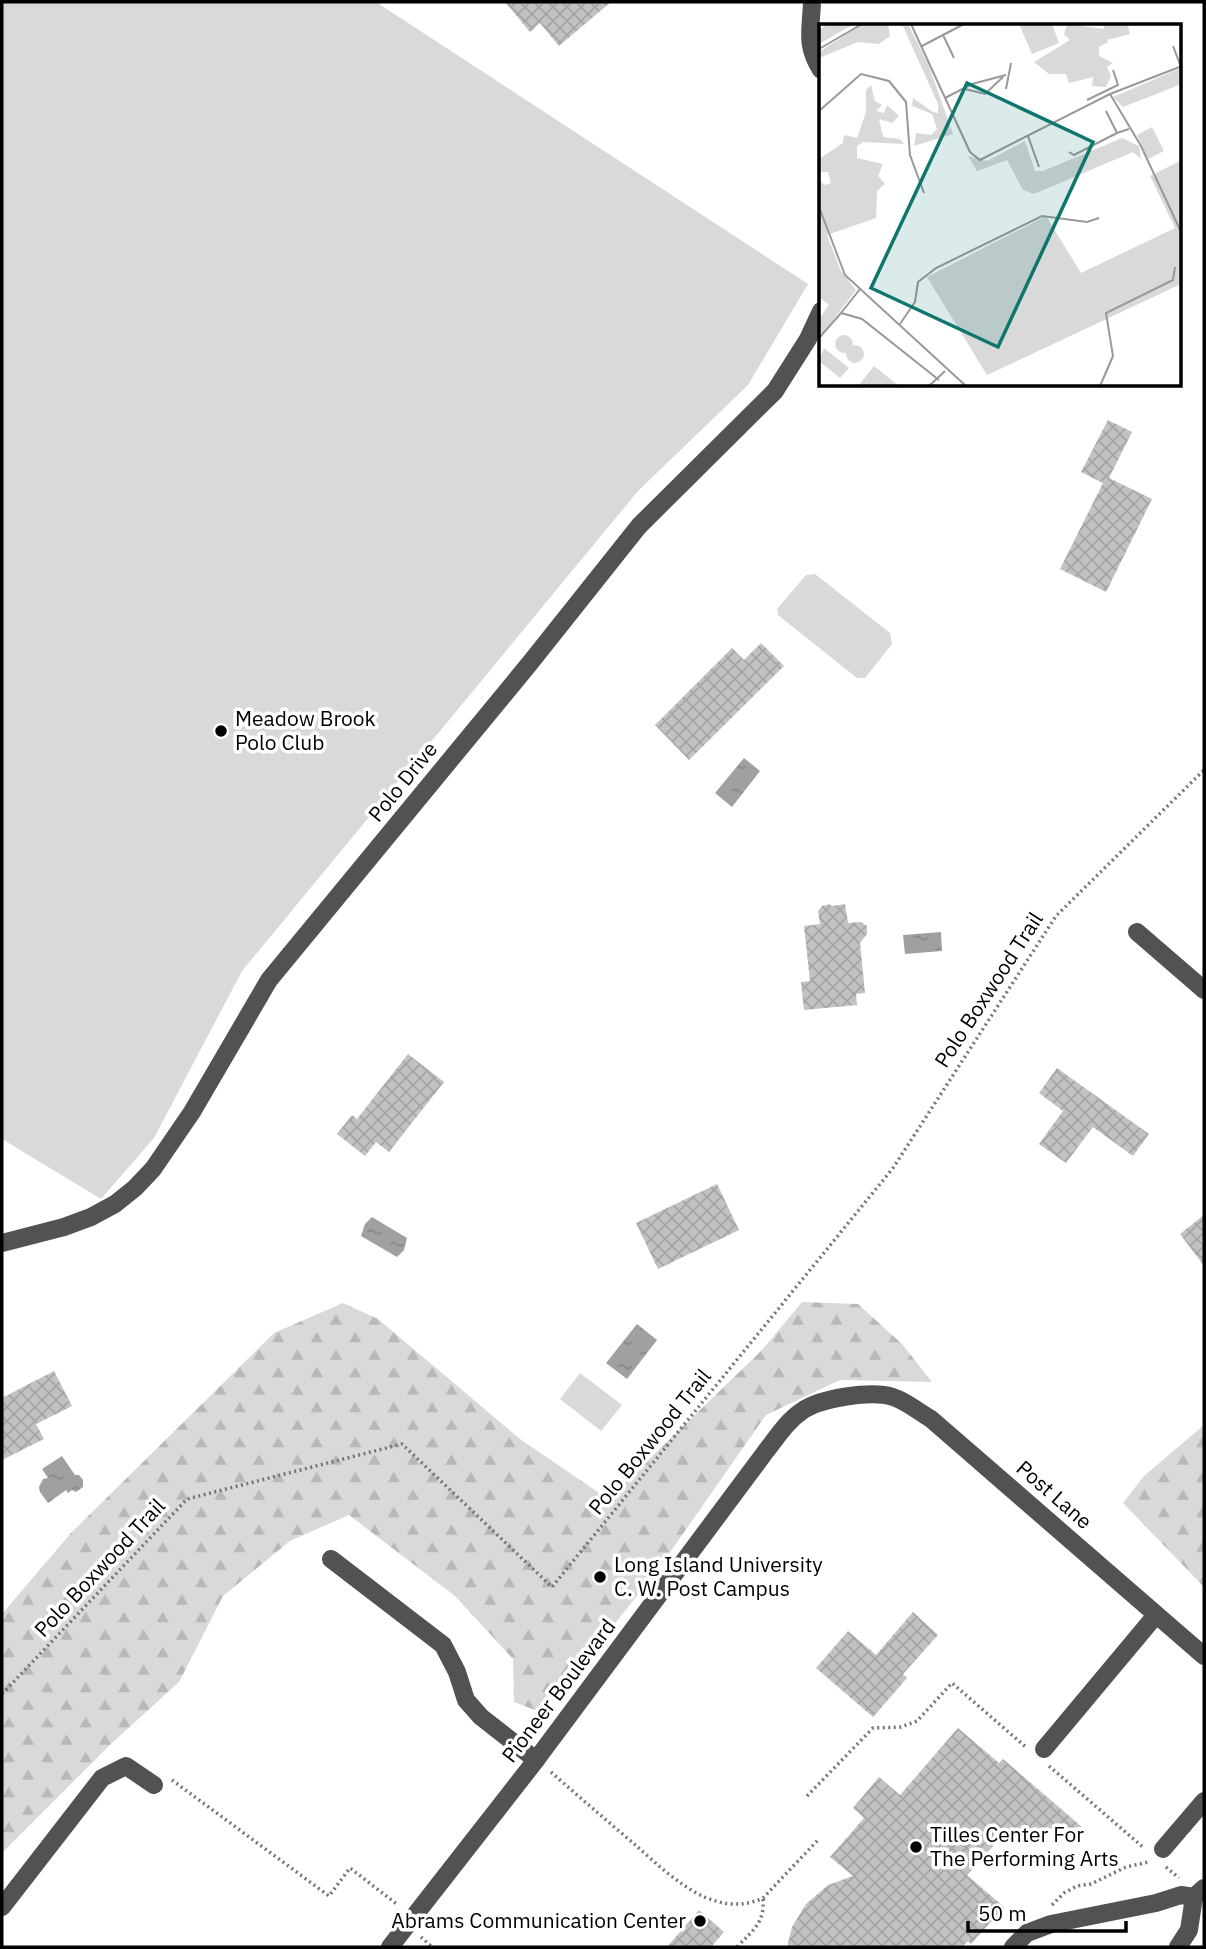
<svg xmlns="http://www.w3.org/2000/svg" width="1206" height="1949" font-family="'IBM Plex Sans',sans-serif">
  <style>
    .forest { fill: url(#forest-firs) }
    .green { fill: #d9d9d9 }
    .water { fill: url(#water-ripples) }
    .building { fill: url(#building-cross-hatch) }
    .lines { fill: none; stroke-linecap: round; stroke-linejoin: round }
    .path { stroke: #747474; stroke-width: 3.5; stroke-dasharray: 2 3.5; stroke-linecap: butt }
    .minor { stroke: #525252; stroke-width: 18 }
    .poi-dot { fill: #000; stroke: #fff; stroke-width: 2.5 }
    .labels { text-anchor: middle; stroke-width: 7; stroke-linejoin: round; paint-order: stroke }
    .poi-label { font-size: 21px; fill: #000; stroke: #fff; text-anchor: start }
    .street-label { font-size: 21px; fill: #000; stroke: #fff }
    .inset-road { fill: none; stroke: #999; stroke-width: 2 }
    .view { fill: #0f766e; fill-opacity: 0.15; stroke: #0f766e; stroke-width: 3.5 }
    .inset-edge { fill: none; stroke: #000; stroke-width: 3.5 }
  </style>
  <defs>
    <pattern id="forest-firs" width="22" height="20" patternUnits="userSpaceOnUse" patternTransform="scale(1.75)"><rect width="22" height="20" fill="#d9d9d9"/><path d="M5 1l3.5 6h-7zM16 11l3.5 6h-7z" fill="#b8b8b8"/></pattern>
    <pattern id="water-ripples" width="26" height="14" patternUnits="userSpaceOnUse" patternTransform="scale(1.75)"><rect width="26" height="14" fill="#a0a0a0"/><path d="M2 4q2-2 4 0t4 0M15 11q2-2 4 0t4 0" fill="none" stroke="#888"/></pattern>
    <pattern id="building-cross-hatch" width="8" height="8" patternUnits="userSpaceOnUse" patternTransform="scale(1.75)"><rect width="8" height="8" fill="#c2c2c2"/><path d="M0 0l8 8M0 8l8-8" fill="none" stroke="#a5a5a5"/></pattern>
  </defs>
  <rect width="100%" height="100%" fill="#fff"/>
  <g class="forest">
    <polygon points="802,1302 858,1304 902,1344 932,1382 840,1380 766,1415 657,1571 543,1713 514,1702 513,1659 455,1596 349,1515 290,1541 223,1596 179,1682 112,1743 2,1853 2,1614 71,1533 274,1333 343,1303 378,1319 520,1439 608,1499 763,1349"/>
    <polygon points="1204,1425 1204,1587 1123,1503 1144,1476"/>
  </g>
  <g class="green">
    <polygon points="2,2 376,2 808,284 748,385 638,491 242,971 154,1138 101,1199 2,1139"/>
    <polygon points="815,574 890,633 892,644 865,678 857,678 778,615 777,609 806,575"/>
    <polygon points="580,1373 622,1405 601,1431 560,1399"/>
  </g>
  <g class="water">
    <polygon points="744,758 760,771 732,807 715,793"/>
    <polygon points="941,932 942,951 905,954 903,935"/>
    <polygon points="372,1217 407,1238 404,1250 397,1257 361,1236 365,1224"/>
    <polygon points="637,1324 657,1340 627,1379 606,1363"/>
    <polygon points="62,1456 75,1475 79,1475 83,1480 83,1487 76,1492 72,1490 68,1493 66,1490 48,1503 40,1492 39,1487 43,1479 48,1478 42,1469"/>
  </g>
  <g class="building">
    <polygon points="505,2 611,2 559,46 540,23 530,32"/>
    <polygon points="1108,420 1132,432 1109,478 1152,499 1106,592 1060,569 1103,483 1081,472"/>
    <polygon points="761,643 784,666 689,760 655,725 732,648 744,660"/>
    <polygon points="829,904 832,906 845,904 848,923 861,922 867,926 867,934 860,943 865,993 856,994 857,1005 804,1010 801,982 810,981 804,926 820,924 818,911 822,906"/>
    <polygon points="408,1054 444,1082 389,1152 376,1142 365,1156 337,1134 352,1115 357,1119"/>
    <polygon points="1057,1068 1149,1134 1133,1156 1093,1127 1066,1163 1039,1144 1063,1111 1039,1093"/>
    <polygon points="717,1184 739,1230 658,1269 636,1223"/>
    <polygon points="1204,1215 1204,1266 1180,1234"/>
    <polygon points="54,1371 72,1406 36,1424 44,1439 2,1460 2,1398"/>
    <polygon points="913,1612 938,1635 903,1674 907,1678 873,1717 816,1668 848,1631 876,1655"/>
    <polygon points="958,1728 999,1763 1003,1759 1082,1827 1004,1834 967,1875 1004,1907 971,1944 968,1941 962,1947 787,1947 792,1927 806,1904 828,1885 853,1876 830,1857 864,1818 853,1808 879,1777 900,1795"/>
    <polygon points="699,1910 724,1932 711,1947 667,1947"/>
  </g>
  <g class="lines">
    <g class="path">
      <polyline points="2,1694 187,1499 402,1444 552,1587 893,1168 1056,916 1204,770"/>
      <polyline points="1049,1766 1144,1848"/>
      <path d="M 551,1772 C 578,1796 605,1819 633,1843 C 656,1863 686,1893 716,1901 C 732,1906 748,1905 763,1898 L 819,1839"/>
      <polyline points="172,1780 329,1896 350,1868 398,1905"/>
      <polyline points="807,1796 873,1728 901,1727 917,1721 952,1683 1027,1748"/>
      <polyline points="1166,1867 1179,1878"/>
      <polyline points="1052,1905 1064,1893 1077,1886 1091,1884 1126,1867 1149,1862"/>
      <polyline points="421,1937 432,1947"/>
      <path d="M 737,1947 C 753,1930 765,1923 763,1898"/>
    </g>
    <g class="minor">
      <path d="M 812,2 C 811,30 805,45 821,70"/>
      <polyline points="1137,932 1204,990"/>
      <polyline points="2,1243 64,1227 91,1217 115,1204 135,1188 153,1169 192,1112 269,980 530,663 639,526 775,391 808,339 821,311"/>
      <polyline points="331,1559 443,1645 457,1672 466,1700 481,1717 536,1760"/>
      <polyline points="1044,1749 1156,1615"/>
      <polyline points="1163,1849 1204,1801"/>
      <polyline points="2,1907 102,1778 126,1766 154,1785"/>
      <path d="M 390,1947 L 536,1760 L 766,1451 C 777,1437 787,1421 802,1411 C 820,1398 872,1390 893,1397 C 906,1401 919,1412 931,1419 L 1204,1656"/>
      <polyline points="1013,1947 1027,1933 1051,1924 1156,1903 1181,1895 1194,1897"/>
      <polyline points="1178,1947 1189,1930 1194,1897 1204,1888"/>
    </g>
  </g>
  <g class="poi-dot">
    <circle cx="221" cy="731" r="7"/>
    <circle cx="600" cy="1577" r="7"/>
    <circle cx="916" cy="1847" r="7"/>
    <circle cx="700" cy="1921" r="7"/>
  </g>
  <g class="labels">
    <g class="poi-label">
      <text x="235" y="726">Meadow Brook<tspan x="235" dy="24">Polo Club</tspan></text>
      <text x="614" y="1572">Long Island University<tspan x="614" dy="24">C. W. Post Campus</tspan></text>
      <text x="930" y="1842">Tilles Center For<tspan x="930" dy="24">The Performing Arts</tspan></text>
      <text x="686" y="1928" text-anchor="end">Abrams Communication Center</text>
    </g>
    <g class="street-label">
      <text transform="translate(403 782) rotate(-51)" y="7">Polo Drive</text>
      <text transform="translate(989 990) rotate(-57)" y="7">Polo Boxwood Trail</text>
      <text transform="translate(650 1442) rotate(-51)" y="7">Polo Boxwood Trail</text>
      <text transform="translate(1054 1495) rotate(41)" y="7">Post Lane</text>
      <text transform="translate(100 1568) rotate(-47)" y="7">Polo Boxwood Trail</text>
      <text transform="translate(559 1691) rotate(-53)" y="7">Pioneer Boulevard</text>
    </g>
  </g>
  <g transform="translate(819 24)">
    <rect width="362" height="362" fill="#fff"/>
    <path d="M 7,0 L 35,0 L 0,20 L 0,7 ZM 43,0 L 69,0 L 71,12 L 60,20 L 39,18 L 0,34 L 0,28 ZM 83,0 L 90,2 L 110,42 L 134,110 L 95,122 L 97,109 L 112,111 L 118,105 L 113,90 L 93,82 L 94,74 L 114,88 L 119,89 L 119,80 ZM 248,0 L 286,5 L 289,18 L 280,23 L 280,32 L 294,39 L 288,43 L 292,52 L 287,63 L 273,62 L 274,53 L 250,59 L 247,50 L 230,50 L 215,38 L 251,16 L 245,10 ZM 362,44 L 362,60 L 350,65 L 304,83 L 294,73 ZM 52,61 L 56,77 L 63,81 L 57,87 L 65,89 L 68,81 L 80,92 L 73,99 L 60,95 L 64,113 L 81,115 L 85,120 L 44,118 L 38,122 L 38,134 L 64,140 L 59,152 L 66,160 L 58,167 L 57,194 L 8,211 L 22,247 L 37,266 L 4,309 L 0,309 L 0,295 L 10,281 L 0,273 L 0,155 L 5,161 L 12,159 L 9,148 L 0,148 L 0,135 L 24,119 L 25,111 L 38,114 L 47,88 L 47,66 ZM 303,114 L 320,122 L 322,135 L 314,128 L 215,170 L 204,166 L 188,136 L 158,147 L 149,132 L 168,137 L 206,117 L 216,147 L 224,147 Z" fill="#d9d9d9"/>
    <path d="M 200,0 L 233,0 L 240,19 L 213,30 ZM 284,0 L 308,0 L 311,10 L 288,16 ZM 333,103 L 345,127 L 329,135 L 318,111 ZM 361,137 L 362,260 L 168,351 L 108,253 L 227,192 L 262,249 L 356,204 L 331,152 ZM16 320a9 9 0 1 1 18 0a9 9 0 1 1-18 0ZM27 330a9 9 0 1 1 18 0a9 9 0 1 1-18 0ZM 5,324 L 30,344 L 21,354 L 0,337 ZM 55,342 L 80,362 L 40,361 Z" fill="#d9d9d9"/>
    <path class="inset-road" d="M 92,0 L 151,128 L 161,136 L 291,70 L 363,42M 124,11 L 135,34M 103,22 L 145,0M 354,22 L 362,43M 0,25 L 43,0M 146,65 L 166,70 L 184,53M 187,65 L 192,39M 291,70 L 322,122 L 363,210M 126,74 L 153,60 L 187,51M 268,76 L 299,61 L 294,46M 0,87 L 42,50 L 70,57 L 87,78 L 91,131 L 105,169M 287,87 L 298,109 L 310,105M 209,112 L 220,143M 250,128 L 255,131 L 298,109M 0,183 L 26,251 L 147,362M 22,289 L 41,265M 81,300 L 96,278 L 99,258 L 117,244 L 223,192 L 268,198 L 280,194M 0,314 L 22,289 L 43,295 L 120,356M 110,362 L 126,347M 281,362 L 294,332 L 287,289 L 354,256 L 356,243"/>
    <path class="view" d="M 148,59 L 274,118 L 179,323 L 52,264 Z"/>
    <rect width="362" height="362" class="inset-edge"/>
  </g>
  <rect width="1206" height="1949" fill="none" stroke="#000000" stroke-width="7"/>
  <path d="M968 1921v10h158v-10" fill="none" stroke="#000000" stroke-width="3.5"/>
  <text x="978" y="1921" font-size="21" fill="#000000" stroke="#ffffff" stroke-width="5" paint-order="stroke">50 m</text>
</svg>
